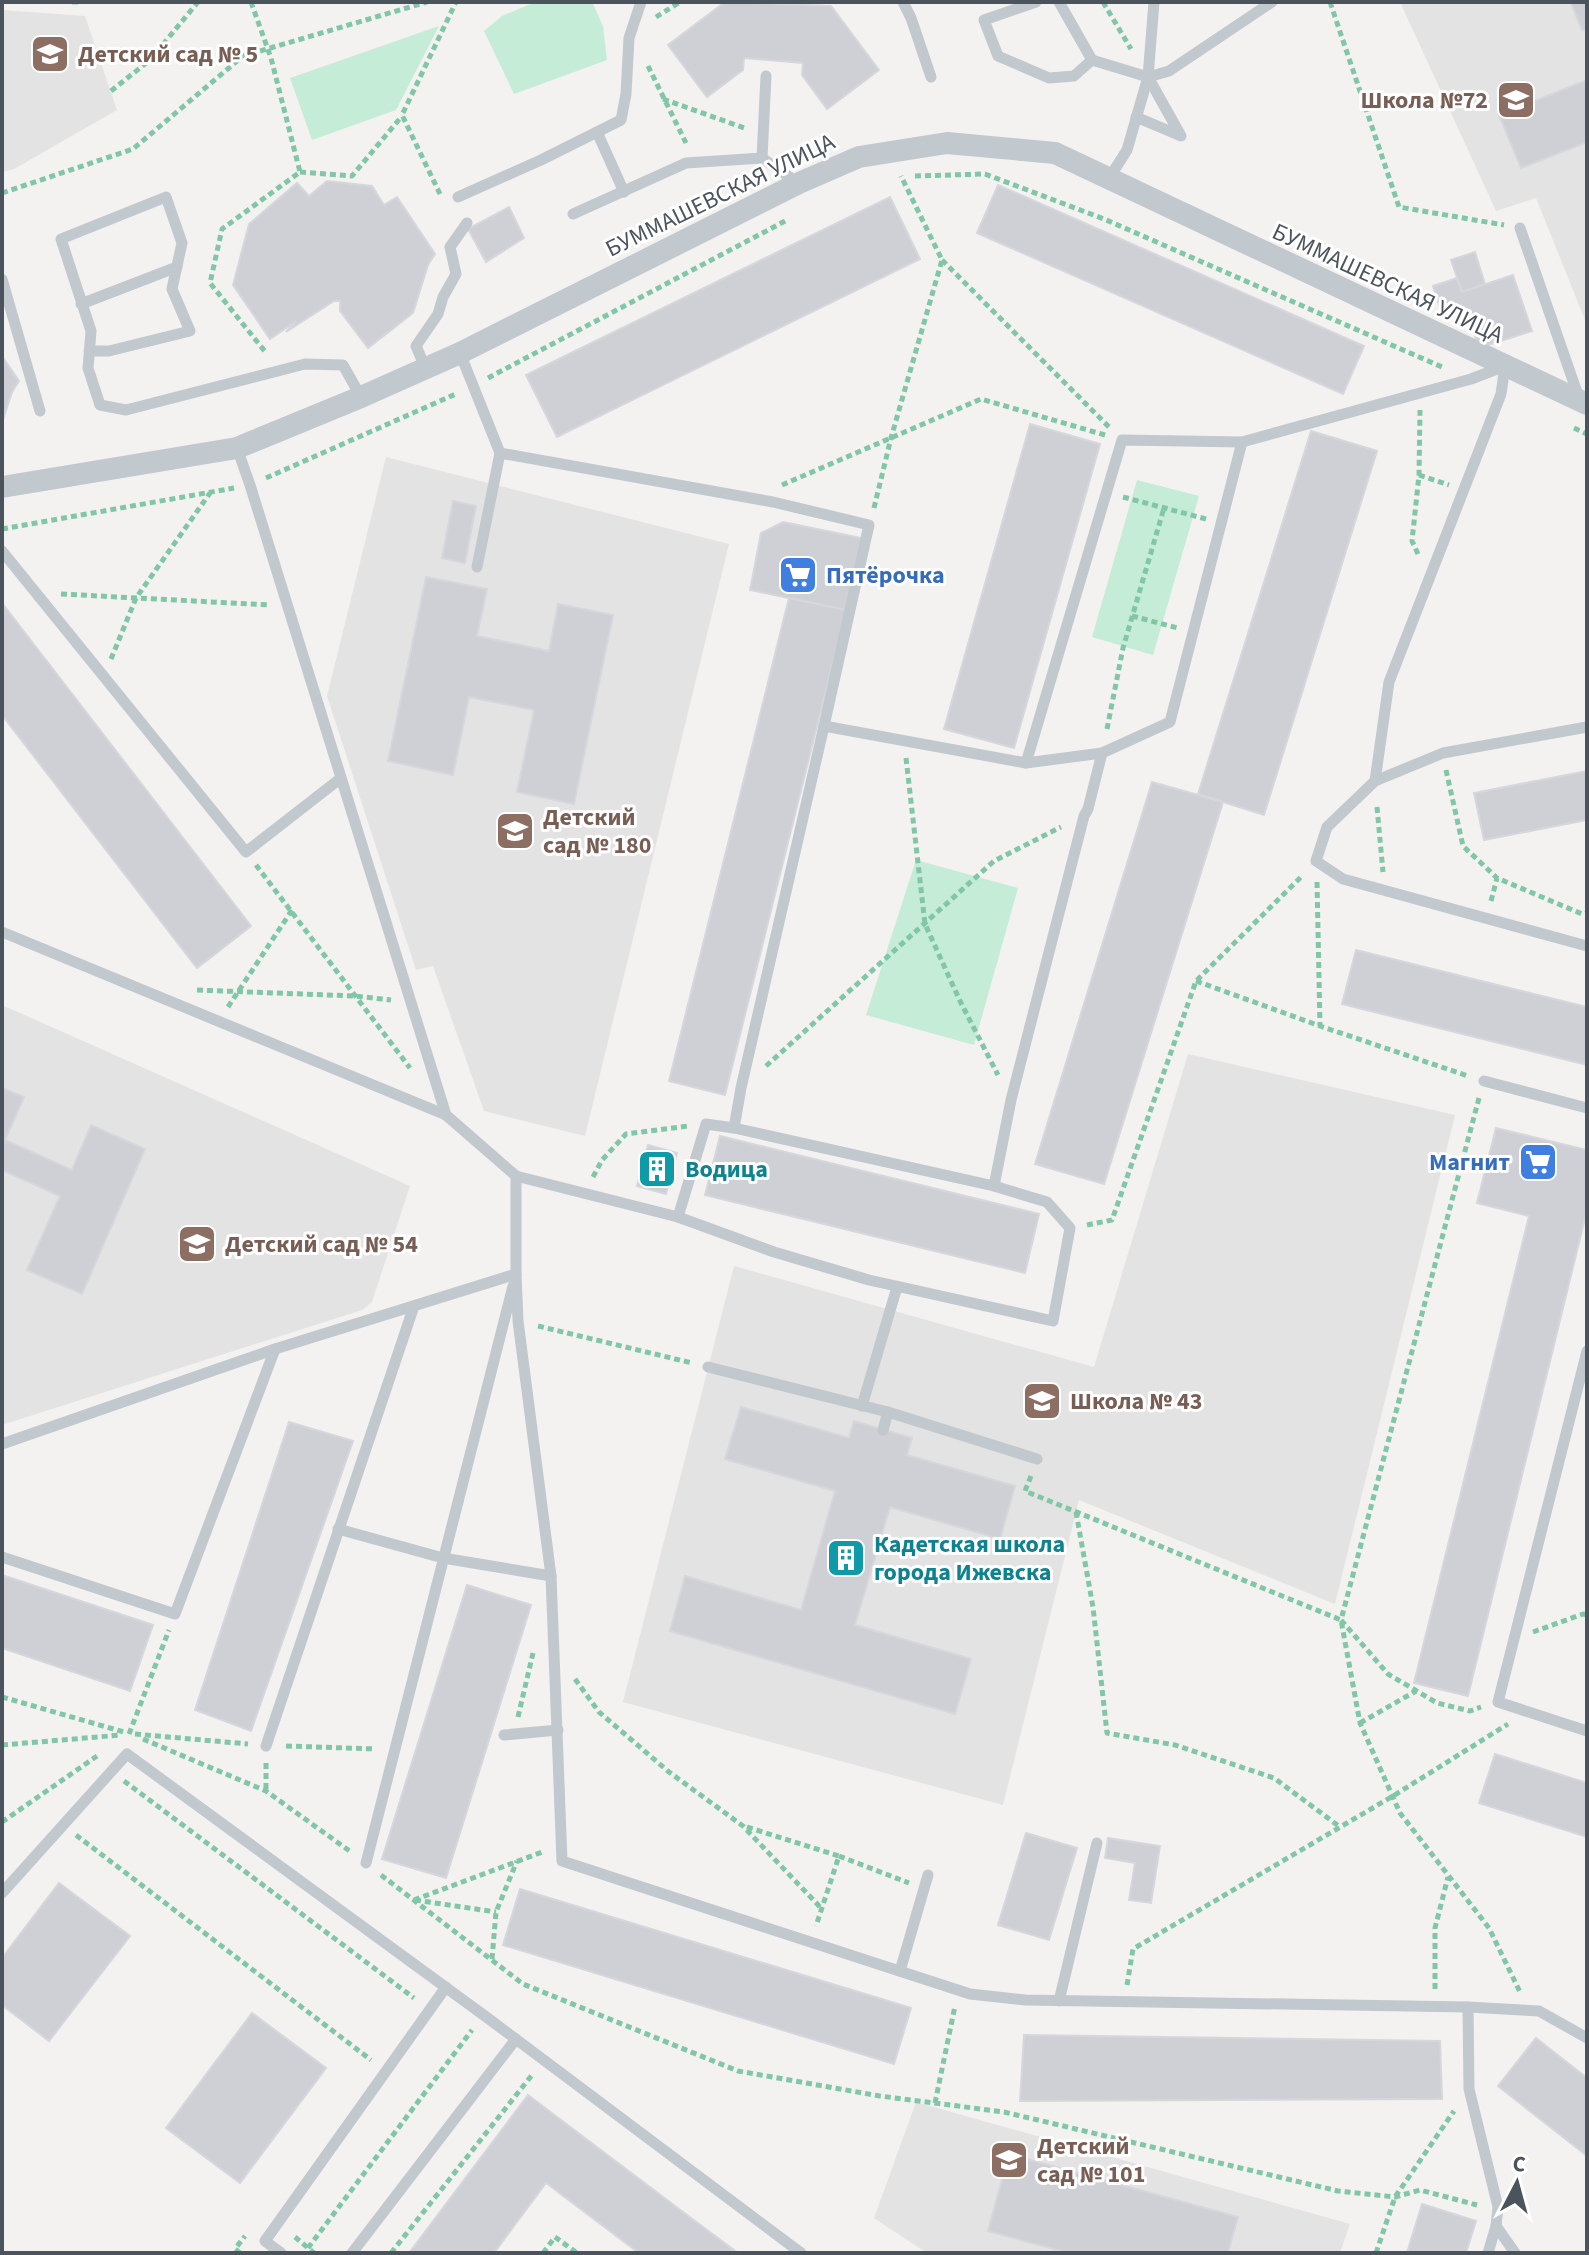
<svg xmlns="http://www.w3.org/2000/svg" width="1589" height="2255" font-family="'Source Sans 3',sans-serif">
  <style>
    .education { fill: #e4e3e3 }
    .green { fill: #c5ecd6 }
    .building { fill: #cfd0d5; stroke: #d6d7dc; stroke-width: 2 }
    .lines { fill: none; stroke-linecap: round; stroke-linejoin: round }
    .path { stroke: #80c6a7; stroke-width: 5; stroke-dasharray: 6 4; stroke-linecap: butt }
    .lane { stroke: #c1c8ce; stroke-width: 11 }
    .street { stroke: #c1c8ce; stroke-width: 22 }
    .labels { text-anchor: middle; stroke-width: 6; stroke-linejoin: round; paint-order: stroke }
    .education-label { font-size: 24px; font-weight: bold; fill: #785e54; stroke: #fff; text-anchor: start }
    .street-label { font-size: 24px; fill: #4b545d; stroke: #fff }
    .shop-label { font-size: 24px; font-weight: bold; fill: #366cbe; stroke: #fff; text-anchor: start }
    .culture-label { font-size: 24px; font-weight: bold; fill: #0d838f; stroke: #fff; text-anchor: start }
  </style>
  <rect width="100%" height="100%" fill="#f3f2f1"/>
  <g class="education">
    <polygon points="1400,2 1587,2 1587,325 1536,198 1496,211"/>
    <polygon points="2,10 85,16 117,110 14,169 2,172"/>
    <polygon points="386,457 729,544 585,1136 484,1111 433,966 416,970 327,696"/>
    <polygon points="2,1005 410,1186 372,1302 362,1310 2,1425"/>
    <polygon points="1188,1054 1455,1115 1335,1604 1079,1500 1003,1805 623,1702 734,1266 1094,1367"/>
    <polygon points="916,2102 1350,2224 1340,2253 927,2253 874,2218"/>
  </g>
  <g class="green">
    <polygon points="535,2 592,2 603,26 607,60 514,94 484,31 502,16"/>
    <polygon points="439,26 396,110 312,140 290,78"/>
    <polygon points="1137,480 1199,496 1153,655 1092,637"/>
    <polygon points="916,860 1018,888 974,1045 866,1015"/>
  </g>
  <g class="building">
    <polygon points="725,2 831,6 879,70 827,109 802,75 803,63 744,58 743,70 707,97 668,45"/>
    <polygon points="1575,2 1587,2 1587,29 1582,30 1571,3"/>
    <polygon points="1587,80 1587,142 1521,168 1499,115"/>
    <polygon points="327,181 372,186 384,205 397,197 435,254 428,265 413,313 368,348 340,311 340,301 334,301 286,332 296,321 270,339 233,285 249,224 297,183 309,196"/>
    <polygon points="998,185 1364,346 1343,394 977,233"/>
    <polygon points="890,197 920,259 557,437 526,375"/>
    <polygon points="509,207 524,238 486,262 468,229"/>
    <polygon points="1475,252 1485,284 1462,292 1451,260"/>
    <polygon points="1513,275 1532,331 1479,348 1465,307 1442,314 1433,286 1457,278 1462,292"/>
    <polygon points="2,356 19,381 12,392 2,423"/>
    <polygon points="1030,424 1100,444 1014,748 944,729"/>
    <polygon points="1311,431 1377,451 1264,815 1198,794"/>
    <polygon points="453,501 476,506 465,563 442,558"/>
    <polygon points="783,522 861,538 846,610 750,590 761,533"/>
    <polygon points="426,577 487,589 477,636 549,651 558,604 613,615 574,804 517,792 534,710 469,697 453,775 388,761"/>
    <polygon points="789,598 846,610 725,1095 669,1081"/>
    <polygon points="2,603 251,926 197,968 2,715"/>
    <polygon points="1587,771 1587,820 1484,840 1474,793"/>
    <polygon points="1152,782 1223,802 1104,1184 1035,1164"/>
    <polygon points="1356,950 1587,1007 1587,1065 1342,1004"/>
    <polygon points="2,1088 24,1097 5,1140 72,1170 91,1125 145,1149 82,1294 27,1270 60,1196 2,1170"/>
    <polygon points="1496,1128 1587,1150 1587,1210 1468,1696 1414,1683 1529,1216 1477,1203"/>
    <polygon points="720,1136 1039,1214 1025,1273 705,1195"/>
    <polygon points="648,1145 677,1153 666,1194 637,1186"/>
    <polygon points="741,1407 849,1438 854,1421 912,1438 907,1455 1015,1486 1000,1539 890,1507 855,1625 971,1659 955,1714 670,1631 685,1576 801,1610 835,1491 725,1459"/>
    <polygon points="289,1422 353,1441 251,1731 195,1710"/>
    <polygon points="2,1575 153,1625 130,1691 2,1648"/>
    <polygon points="467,1585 531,1605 446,1878 382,1859"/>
    <polygon points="1495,1754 1587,1783 1587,1837 1479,1803"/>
    <polygon points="1026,1833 1077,1848 1049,1940 998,1925"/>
    <polygon points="1108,1838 1160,1846 1151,1903 1129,1900 1135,1863 1105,1858"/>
    <polygon points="59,1883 130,1936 49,2041 2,2005 2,1958"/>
    <polygon points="520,1889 911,2008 894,2064 503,1945"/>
    <polygon points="252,2013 326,2068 240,2183 166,2128"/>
    <polygon points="1024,2035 1440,2041 1442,2099 1020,2101"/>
    <polygon points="1536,2038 1587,2078 1587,2156 1498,2086"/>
    <polygon points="528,2095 691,2218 738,2253 639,2253 546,2183 494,2253 409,2253"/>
    <polygon points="1009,2154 1238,2217 1228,2253 1068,2253 988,2231"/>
    <polygon points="1422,2204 1476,2221 1466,2253 1407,2253"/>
  </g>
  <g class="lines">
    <g class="path">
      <polyline points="72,2 81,2"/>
      <polyline points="251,2 271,58 300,172 222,229 210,283 267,354"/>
      <polyline points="1103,2 1131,49"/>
      <polyline points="1330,2 1399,207 1504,225"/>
      <polyline points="656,17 680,2"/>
      <polyline points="648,66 686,143"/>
      <polyline points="111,91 150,60 198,2"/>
      <polyline points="663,99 747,129"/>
      <polyline points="300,172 352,176 402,116"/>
      <polyline points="915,176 985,174 1104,219 1442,367"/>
      <polyline points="2,193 133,149 243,56 427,2"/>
      <polyline points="440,194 402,115 456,2"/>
      <polyline points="942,260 1110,428"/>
      <polyline points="488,378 787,220"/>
      <polyline points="1574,428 1587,434"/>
      <polyline points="1419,475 1449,485"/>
      <polyline points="266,478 458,393"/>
      <polyline points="782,485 981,399 1105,435"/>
      <polyline points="1123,497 1206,519"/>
      <polyline points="874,508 891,438 942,260 901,176"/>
      <polyline points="2,529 234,488"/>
      <polyline points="1418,554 1412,541 1419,475 1420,410"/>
      <polyline points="61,594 270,605"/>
      <polyline points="1132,616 1178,628"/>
      <polyline points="111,659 136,598 210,493"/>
      <polyline points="1107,729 1123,648 1164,508"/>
      <polyline points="906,758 925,924 960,1001 998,1075"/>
      <polyline points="1446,770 1463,846 1497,878 1582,914 1587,913"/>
      <polyline points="1377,807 1383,872"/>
      <polyline points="256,865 410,1068"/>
      <polyline points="1317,882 1320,1026"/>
      <polyline points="1491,901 1497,878"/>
      <polyline points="1196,981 1320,1026 1468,1076"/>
      <polyline points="197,990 355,996 391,1000"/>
      <polyline points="228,1007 292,910"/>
      <polyline points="766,1066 994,861 1061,827"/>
      <polyline points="1479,1098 1341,1620 1388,1674 1437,1703 1470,1711 1481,1707"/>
      <polyline points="593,1177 602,1160 626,1134 688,1126"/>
      <polyline points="1087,1225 1112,1220 1196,981 1303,875"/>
      <polyline points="538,1326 692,1363"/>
      <polyline points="1031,1476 1025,1491 1341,1620 1360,1723 1400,1813 1489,1928 1520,1992"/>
      <polyline points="1076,1512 1093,1607 1107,1733 1175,1745 1274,1778 1340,1827"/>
      <polyline points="1533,1632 1583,1614 1587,1615"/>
      <polyline points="575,1679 599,1712 669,1772 743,1826 822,1909"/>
      <polyline points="2,1697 124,1732"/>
      <polyline points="518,1717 533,1653"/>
      <polyline points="1360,1723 1416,1691"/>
      <polyline points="129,1734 169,1630"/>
      <polyline points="135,1734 248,1744"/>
      <polyline points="143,1739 266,1791 351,1852"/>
      <polyline points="2,1745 121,1735"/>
      <polyline points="286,1746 376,1749"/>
      <polyline points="266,1763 266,1791"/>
      <polyline points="124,1781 414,1998"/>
      <polyline points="2,1822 97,1756"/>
      <polyline points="747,1827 839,1856 816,1926"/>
      <polyline points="76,1835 371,2060"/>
      <polyline points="839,1856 909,1883"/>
      <polyline points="381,1875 523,1984 738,2071 880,2096 1004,2112 1338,2191 1395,2197 1420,2190 1477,2205"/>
      <polyline points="414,1900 545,1851"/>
      <polyline points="415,1900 496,1912"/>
      <polyline points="492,1959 496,1912 517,1861"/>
      <polyline points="1127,1985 1133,1949 1393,1796 1508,1724"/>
      <polyline points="1435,1989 1435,1928 1448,1877"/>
      <polyline points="935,2103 955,2006"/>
      <polyline points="295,2237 314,2253"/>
      <polyline points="308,2248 472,2030"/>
      <polyline points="240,2253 235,2249 245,2236"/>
      <polyline points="391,2253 532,2075"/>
      <polyline points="543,2253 555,2237 577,2253"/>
      <polyline points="1376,2253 1395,2197 1454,2111"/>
    </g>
    <g class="lane">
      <polyline points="903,2 911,18 931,77"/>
      <polyline points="1036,2 984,20 998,56 1049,78 1074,76 1092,60"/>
      <polyline points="1059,2 1092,60 1148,77 1169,71 1272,2"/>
      <polyline points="766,76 762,158 798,183"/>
      <polyline points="1136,117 1181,136 1148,77"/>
      <polyline points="597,132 624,192"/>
      <polyline points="1108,180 1127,150 1148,77 1154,2"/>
      <polyline points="458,197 541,160 621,120 626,94 629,38 641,2"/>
      <polyline points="573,214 686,163 762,158"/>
      <polyline points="1520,228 1579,398"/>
      <polyline points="2,279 40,411"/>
      <polyline points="81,304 177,267"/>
      <polyline points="89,351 109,351 190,331 172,289 182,243 166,197 61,239 91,331 88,368 100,405 126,410 305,364 343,365 361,397"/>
      <polyline points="460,353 500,453 773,502 869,525 824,726"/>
      <polyline points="425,367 416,346 438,314 443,297 456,274 450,247 467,223"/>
      <polyline points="2,551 246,852 341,778"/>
      <polyline points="477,567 500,453"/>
      <polyline points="1587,727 1443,753 1375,781 1327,827 1316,861 1343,879 1587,946"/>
      <polyline points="1026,763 1122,440 1242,442"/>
      <polyline points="2,932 446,1115"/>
      <polyline points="1484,1081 1587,1108"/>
      <polyline points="734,1128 994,1186 1011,1100 1084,816 1088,809 1102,753"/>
      <polyline points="516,1176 678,1217 706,1124 734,1128 741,1088 824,726 1026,763 1102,753 1170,722 1242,442 1471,379 1505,366 1501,394 1389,682 1375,781"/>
      <polyline points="678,1217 774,1252 869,1280 1053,1321 1070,1228 1047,1202 994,1186"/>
      <polyline points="516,1274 518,1321 551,1576 562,1861 970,1994 1025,2000 1468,2007 1539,2011 1587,2038"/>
      <polyline points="1587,1351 1498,1702 1587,1731"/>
      <polyline points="708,1367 888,1412 883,1430"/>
      <polyline points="862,1406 897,1287"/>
      <polyline points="888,1412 1037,1459"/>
      <polyline points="2,1444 275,1349 516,1274 516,1176 446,1115 250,485 237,448"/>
      <polyline points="338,1529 443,1558 551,1576"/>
      <polyline points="2,1557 175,1614 275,1349"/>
      <polyline points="504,1735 558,1730"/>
      <polyline points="266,1746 414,1306"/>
      <polyline points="366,1863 513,1286"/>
      <polyline points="2,1893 127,1754 489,2019 801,2253"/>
      <polyline points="900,1971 928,1875"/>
      <polyline points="1059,2001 1097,1843"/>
      <polyline points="1468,2007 1469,2089 1498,2207 1496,2226"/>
      <polyline points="281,2253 265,2241 446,1987"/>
      <polyline points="352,2253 516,2039"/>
      <polyline points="1488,2253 1496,2226 1515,2253"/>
    </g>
    <polyline class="street" points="2,487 237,448 361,397 460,353 799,183 859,157 947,143 1055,153 1587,404"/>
  </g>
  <defs>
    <symbol id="school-square" viewBox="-11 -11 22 22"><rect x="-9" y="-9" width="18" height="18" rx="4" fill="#8d6e63" stroke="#fff"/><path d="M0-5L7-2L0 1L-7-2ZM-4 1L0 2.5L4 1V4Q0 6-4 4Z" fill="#fff"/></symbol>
    <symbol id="supermarket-square" viewBox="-11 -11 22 22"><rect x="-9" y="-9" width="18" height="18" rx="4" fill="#3f7fe0" stroke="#fff"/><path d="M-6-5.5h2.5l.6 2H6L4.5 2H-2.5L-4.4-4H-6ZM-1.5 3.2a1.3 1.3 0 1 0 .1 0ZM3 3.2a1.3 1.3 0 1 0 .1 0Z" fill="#fff"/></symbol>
    <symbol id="building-square" viewBox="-11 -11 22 22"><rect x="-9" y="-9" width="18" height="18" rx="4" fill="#0f9aa8" stroke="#fff"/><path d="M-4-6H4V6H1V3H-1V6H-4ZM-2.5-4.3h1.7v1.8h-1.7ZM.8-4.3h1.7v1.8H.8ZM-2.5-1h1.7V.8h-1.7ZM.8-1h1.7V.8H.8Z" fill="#fff"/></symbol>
  </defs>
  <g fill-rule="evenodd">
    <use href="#school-square" x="28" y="32" width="44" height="44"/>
    <use href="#school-square" x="1494" y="78" width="44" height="44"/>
    <use href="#supermarket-square" x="776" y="553" width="44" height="44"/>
    <use href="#school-square" x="493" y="809" width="44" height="44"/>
    <use href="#supermarket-square" x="1516" y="1140" width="44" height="44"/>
    <use href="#building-square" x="635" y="1147" width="44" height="44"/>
    <use href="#school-square" x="175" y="1222" width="44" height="44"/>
    <use href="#school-square" x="1020" y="1379" width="44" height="44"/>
    <use href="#building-square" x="824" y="1536" width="44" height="44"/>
    <use href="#school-square" x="987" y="2138" width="44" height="44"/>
  </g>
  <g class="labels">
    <g class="education-label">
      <text x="78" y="62">Детский сад № 5</text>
      <text x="1488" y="108" text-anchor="end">Школа №72</text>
      <text x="543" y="825">Детский<tspan x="543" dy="28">сад № 180</tspan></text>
      <text x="225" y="1252">Детский сад № 54</text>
      <text x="1070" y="1409">Школа № 43</text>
      <text x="1037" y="2154">Детский<tspan x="1037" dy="28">сад № 101</tspan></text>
    </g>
    <g class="street-label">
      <text transform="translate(720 195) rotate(-26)" y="8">БУММАШЕВСКАЯ УЛИЦА</text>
      <text transform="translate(1388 283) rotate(25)" y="8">БУММАШЕВСКАЯ УЛИЦА</text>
    </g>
    <g class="shop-label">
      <text x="826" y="583">Пятёрочка</text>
      <text x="1510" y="1170" text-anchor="end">Магнит</text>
    </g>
    <g class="culture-label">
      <text x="685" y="1177">Водица</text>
      <text x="874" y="1552">Кадетская школа<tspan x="874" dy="28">города Ижевска</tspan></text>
    </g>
  </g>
  <rect width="1589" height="2255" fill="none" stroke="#4b545d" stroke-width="8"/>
  <g transform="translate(1517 2183) rotate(6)" stroke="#ffffff" stroke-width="6" paint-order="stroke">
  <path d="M0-6L14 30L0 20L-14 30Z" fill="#4b545d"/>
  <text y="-12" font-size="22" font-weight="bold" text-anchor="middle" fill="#4b545d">С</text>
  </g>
</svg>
